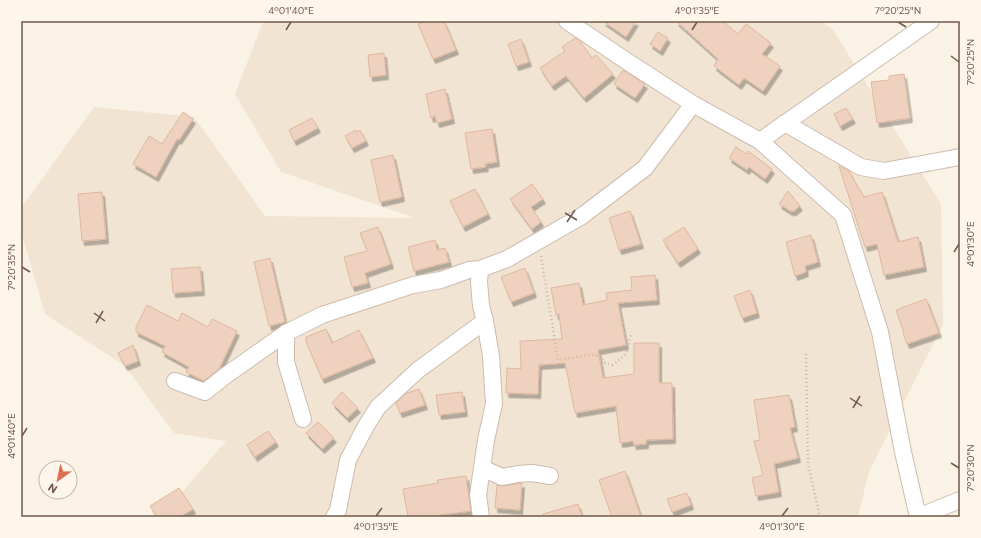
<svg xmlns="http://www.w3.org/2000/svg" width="981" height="538" font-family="Commissioner,sans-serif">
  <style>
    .residential { fill: #f1e4d3 }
    .building { fill: #eed1be; stroke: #dfb89f; filter: url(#shadow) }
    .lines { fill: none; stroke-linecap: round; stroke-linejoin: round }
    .minor-casing { stroke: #cdbcae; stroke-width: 18 }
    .path { stroke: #d2b4a1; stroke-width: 2.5; stroke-dasharray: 1 3; stroke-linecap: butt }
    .minor { stroke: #fff; stroke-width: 16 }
    .ticks { fill: none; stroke: #71594c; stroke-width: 1.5 }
    .neatline { fill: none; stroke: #71594c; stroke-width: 1.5 }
    .ticks-label { font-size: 10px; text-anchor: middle; fill: #71594c }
  </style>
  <defs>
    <filter id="shadow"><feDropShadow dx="2.5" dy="4.5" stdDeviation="0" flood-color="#0004"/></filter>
  </defs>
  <rect width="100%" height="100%" fill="#faf2e4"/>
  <polygon class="residential" points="262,21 821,21 833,30 941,204 943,325 869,471 858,517 163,517 166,511 226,441 174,433 125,366 45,314 21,231 21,208 94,107 194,117 265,216 415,218 281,172 235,94 263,22"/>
  <g class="building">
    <polygon points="426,21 444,21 456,50 433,59 418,24"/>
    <polygon points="603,21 636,21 626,37"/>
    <polygon points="676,21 723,21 738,34 746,24 771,43 762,54 780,66 763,91 744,78 739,85 714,66 718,59"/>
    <polygon points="658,32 668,38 660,51 650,44"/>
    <polygon points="575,38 580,41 592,58 596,55 613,74 584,98 566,76 552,86 540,68 565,51 562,47"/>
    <polygon points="521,39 529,62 516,66 508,44"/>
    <polygon points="384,53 386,75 370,77 368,55"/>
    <polygon points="623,70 645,84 635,98 614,84"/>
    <polygon points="904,74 910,118 877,123 871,82 889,80 889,76"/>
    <polygon points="445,89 452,119 437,123 435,116 431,118 426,94"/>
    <polygon points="846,108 853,119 840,126 834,114"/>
    <polygon points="183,112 193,119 179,140 177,139 156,177 133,164 149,136 162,144"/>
    <polygon points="312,118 318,128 294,141 289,130"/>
    <polygon points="492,129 497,162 485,164 486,167 471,169 465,133"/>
    <polygon points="356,130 357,132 360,130 366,141 352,148 345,136"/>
    <polygon points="736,147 746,154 748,151 772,169 765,179 749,167 747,170 729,158"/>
    <polygon points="393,155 402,197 380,202 371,160"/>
    <polygon points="839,166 849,171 860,191 861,191 864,197 882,192 898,242 918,237 924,267 884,275 877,244 865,247"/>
    <polygon points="532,184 543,199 531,207 541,222 532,229 510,199"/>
    <polygon points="475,189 488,214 463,227 450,201"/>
    <polygon points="788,191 800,206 794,211 790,211 779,204"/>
    <polygon points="102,192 106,239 82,241 78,194"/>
    <polygon points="630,211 641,244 619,250 609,218"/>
    <polygon points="378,227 391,264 365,273 368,283 352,287 344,257 367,251 360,233"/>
    <polygon points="684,227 698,249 678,263 663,240"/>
    <polygon points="811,235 818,262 805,266 806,272 795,276 786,242"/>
    <polygon points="435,240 437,250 445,248 449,262 414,271 408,247"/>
    <polygon points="270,258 285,322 269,326 254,262"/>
    <polygon points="200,267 202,291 173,293 171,269"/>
    <polygon points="525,268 534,293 511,302 501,277"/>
    <polygon points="655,275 657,300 618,303 626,345 598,350 603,378 634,374 634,343 659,343 659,383 672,383 673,439 646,440 646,444 634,445 633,441 620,443 616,406 575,413 565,363 539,365 538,394 506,393 507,368 521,369 520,341 562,339 559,314 556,315 551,288 579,283 583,305 607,300 606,293 632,290 631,277"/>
    <polygon points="750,290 757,313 742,318 734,296"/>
    <polygon points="926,299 939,333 907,344 903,333 904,333 896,310"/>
    <polygon points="147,305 178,321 182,313 208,327 212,319 237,331 219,369 204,381 186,372 189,367 162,352 165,346 136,332 136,327"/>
    <polygon points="326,329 332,343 359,330 373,358 322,379 306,342 306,337"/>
    <polygon points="133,345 138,361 125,366 118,353"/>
    <polygon points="419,389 425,405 400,413 396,403 407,393"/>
    <polygon points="342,392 358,408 347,418 332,403"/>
    <polygon points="462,392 465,412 439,415 436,395"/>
    <polygon points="789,395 795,427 790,428 798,458 774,464 779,492 756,496 752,478 763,475 754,441 760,440 754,400"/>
    <polygon points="318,422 334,438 322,449 306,433"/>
    <polygon points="268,431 276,442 255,457 247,445"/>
    <polygon points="625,471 641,517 612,517 599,480"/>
    <polygon points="466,476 471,511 440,515 440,517 408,517 403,489 438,483 437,480"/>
    <polygon points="522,483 520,510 495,508 497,485 504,486"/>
    <polygon points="179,488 193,509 180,517 157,517 150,506"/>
    <polygon points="687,493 691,505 672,512 667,499"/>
    <polygon points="578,504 582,517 544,517 543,514"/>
  </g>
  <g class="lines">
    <defs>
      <g id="minor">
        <polyline points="567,21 628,62 693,104 760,141 843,215 880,332 903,452 918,517"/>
        <polyline points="785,123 861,167 884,171 960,157"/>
        <polyline points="760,141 931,21"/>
        <polyline points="286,333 286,362 303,419"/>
        <polyline points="175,381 205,392 225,376 286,333 322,315 413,285 441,280 469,270 480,269"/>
        <polyline points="550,476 532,473 518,474 502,477 482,468 486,440 494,404 491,356 485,321 481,306 479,282 480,269 507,259 582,216 645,168 693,104"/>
        <polyline points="334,517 338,510 348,460 366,426 378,407 418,370 485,321"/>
        <polyline points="481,517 478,495 482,468"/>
        <polyline points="918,517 960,500"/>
      </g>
    </defs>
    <use href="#minor" class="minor-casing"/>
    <g class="path">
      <path d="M 541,256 L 558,360 L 589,355 L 601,356 L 605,363 L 612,365 C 630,353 625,354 631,335"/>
      <polyline points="806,354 808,464 820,517"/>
    </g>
    <use href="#minor" class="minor"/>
  </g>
  <path class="ticks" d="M 898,22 L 906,27M 286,30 L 291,22M 692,30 L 697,22M 951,56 L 959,62M 565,213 L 577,220M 567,222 L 575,210M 954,252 L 959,244M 22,267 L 30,272M 94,313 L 105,321M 96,323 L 103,311M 850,398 L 862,406M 853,408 L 860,396M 22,436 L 27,428M 951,463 L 959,468M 376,516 L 382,508M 782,516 L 788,508"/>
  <rect width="981" height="538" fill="none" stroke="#fef6ea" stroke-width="44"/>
  <g transform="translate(58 480) rotate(213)"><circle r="19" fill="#fef6ea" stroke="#c6b7ab"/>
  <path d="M0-3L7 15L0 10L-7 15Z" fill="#dc7052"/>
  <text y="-6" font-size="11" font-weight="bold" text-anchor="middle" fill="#71594c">N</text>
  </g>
  <rect x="22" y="22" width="937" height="494" class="neatline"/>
  <g class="ticks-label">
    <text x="291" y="14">4°01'40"E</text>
    <text x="697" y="14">4°01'35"E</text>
    <text x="898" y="14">7°20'25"N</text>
    <text transform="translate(970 62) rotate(-90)" y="4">7°20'25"N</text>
    <text transform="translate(970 244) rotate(-90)" y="4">4°01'30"E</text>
    <text transform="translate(11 267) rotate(-90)" y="4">7°20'35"N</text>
    <text transform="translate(11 436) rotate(-90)" y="4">4°01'40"E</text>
    <text transform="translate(970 468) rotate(-90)" y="4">7°20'30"N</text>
    <text x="376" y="530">4°01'35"E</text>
    <text x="782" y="530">4°01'30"E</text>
  </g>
</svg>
